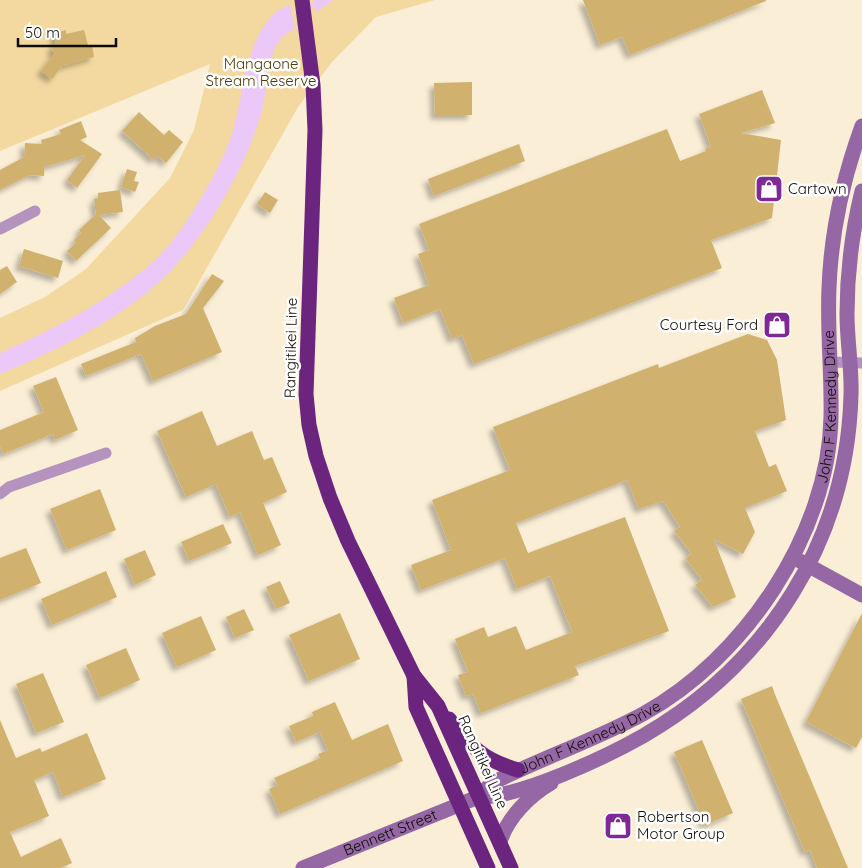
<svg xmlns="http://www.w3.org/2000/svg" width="862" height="868" font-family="Quicksand,sans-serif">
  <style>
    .green { fill: #f3d9a0 }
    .water { fill: #ecc8f8 }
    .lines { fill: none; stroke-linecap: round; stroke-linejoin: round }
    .stream { stroke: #ecc8f8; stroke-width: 4 }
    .building { fill: #d0b16d; filter: url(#shadow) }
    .street { stroke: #b494be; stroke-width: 11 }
    .secondary { stroke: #9567a4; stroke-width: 15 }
    .highway { stroke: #6b257f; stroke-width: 15 }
    .labels { text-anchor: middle; stroke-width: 5; stroke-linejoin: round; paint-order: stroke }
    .park-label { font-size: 15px; fill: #4e3900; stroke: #fff }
    .poi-label { font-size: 15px; fill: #100c05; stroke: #fff; text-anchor: start }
    .street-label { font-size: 15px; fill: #100c05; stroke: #fff }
  </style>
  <defs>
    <filter id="shadow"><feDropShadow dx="-4.5" dy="4.5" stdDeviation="2.5" flood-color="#0004"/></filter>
  </defs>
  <rect width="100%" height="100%" fill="#faeed6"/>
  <polygon class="green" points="0,0 435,0 376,17 332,62 298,107 183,310 0,391 0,318 45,297 86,269 170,178 194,130 210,64 0,151"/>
  <g class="water">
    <polygon points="314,0 333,0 316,12"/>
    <path d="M 290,4 L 295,28 C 291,31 285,34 282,37 C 266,56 268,87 262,110 C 260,118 257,127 254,135 C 234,189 194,254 149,291 C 106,326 51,353 0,374 L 0,353 C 56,328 109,301 155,260 C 180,238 216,176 228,145 C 245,104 241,47 274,14 C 278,10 285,7 290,4 Z"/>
  </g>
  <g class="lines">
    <polyline class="stream" points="307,8 320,0"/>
  </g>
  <g class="building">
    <polygon points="583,0 766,0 766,1 630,55 622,37 600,45"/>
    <polygon points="66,30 66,34 84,30 88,45 92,45 94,57 62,66 52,79 41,71 55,53 51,50 56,43 54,33"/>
    <polygon points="472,82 472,115 435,115 434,83"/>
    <polygon points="762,90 775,123 741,133 781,140 772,218 711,240 722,268 474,364 462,335 452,339 440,309 403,323 394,298 429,285 418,254 429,250 419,224 667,129 680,161 706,151 705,149 711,146 699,114"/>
    <polygon points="139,112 164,135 169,130 183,142 166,163 158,156 154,160 122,131"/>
    <polygon points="81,121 87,137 80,140 102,154 77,188 67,180 85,155 48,166 45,163 44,176 30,175 0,190 0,170 24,157 25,143 42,144 41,140 61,134 59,130"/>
    <polygon points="519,144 525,161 434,196 428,179"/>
    <polygon points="127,169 137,172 134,181 139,182 135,192 121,187"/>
    <polygon points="120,190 123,212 99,215 111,228 76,261 67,251 76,243 74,240 81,233 79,230 96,214 94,199 98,199 98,193"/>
    <polygon points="265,192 278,200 270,213 257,204"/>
    <polygon points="24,249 63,261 58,278 19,266"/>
    <polygon points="7,266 17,282 0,294 0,270"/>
    <polygon points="212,274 224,281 203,308 222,352 153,381 141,354 86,376 81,364 136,342 135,338 155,326 186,314"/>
    <polygon points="748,334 767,340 777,360 786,420 755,431 769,467 776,464 787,491 745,508 755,532 743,554 714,539 736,597 713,607 695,585 702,580 686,559 691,553 674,531 680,527 663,501 639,509 627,480 516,523 528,553 625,517 669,631 575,666 579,675 481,713 473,694 466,696 458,675 468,672 455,639 484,627 488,637 516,626 526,650 572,632 550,576 517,589 505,558 421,590 411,565 451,550 432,500 510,470 493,427 658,364 659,368"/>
    <polygon points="56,377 78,430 55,440 53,434 3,454 0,446 0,430 44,412 33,386"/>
    <polygon points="202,411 217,446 252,431 264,460 272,457 287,492 263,503 281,545 258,555 240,512 230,517 216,484 186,497 157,431"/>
    <polygon points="100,489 116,530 67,550 50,509"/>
    <polygon points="223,524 232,543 189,561 181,542"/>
    <polygon points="26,548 41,583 0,600 0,558"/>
    <polygon points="145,550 156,575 135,585 124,559"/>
    <polygon points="106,571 117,597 52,625 41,599"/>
    <polygon points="280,581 290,603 276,609 266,587"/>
    <polygon points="244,609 254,630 235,638 226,617"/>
    <polygon points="340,613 360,659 309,681 289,635"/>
    <polygon points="862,613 862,737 856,748 806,722"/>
    <polygon points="201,616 216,650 177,667 162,633"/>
    <polygon points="126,648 140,680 100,698 86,665"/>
    <polygon points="43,673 64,722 36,733 16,684"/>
    <polygon points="772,686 776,697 848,868 817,868 810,850 805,852 741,699"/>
    <polygon points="335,702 352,740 388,724 403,761 280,814 269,789 278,785 274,778 320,758 318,754 328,750 320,732 296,742 289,726 313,716 312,712"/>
    <polygon points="0,720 16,758 40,748 42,752 87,733 106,779 63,797 53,772 34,780 49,816 10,832 21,857 61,838 72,863 60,868 0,868"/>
    <polygon points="702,740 733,813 705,825 674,752"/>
  </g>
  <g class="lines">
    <g class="street">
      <polyline points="0,229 35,211"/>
      <polyline points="831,362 862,363"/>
      <polyline points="0,494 9,487 106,453"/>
    </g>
    <g class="secondary">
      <polyline points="800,561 862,595"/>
      <path id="s1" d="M 478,797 L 492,783 C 542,758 595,740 643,714 C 744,659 829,533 831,417 C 832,374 827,331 829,288 C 831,233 843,178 862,126"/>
      <path d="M 500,842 C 507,818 530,795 551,783"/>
      <path id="s2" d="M 303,868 L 478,797 C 519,798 606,757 643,736 C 768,664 847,541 851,395 C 852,368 847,341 847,314 C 847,272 852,232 862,191"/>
    </g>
    <g class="highway">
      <polyline points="302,0 313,85 315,130 306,394 309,425 316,456 330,498 348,541 414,676 438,706 511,868"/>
      <polyline points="414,676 416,707 488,868"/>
      <path d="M 449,719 C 472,747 481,759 518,770"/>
    </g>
  </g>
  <defs>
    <symbol id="shop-square" viewBox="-11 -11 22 22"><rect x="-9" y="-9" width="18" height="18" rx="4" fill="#7f2997" stroke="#fff"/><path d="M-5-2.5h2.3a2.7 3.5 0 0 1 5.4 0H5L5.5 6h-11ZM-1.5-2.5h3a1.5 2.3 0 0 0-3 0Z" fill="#fff"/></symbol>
  </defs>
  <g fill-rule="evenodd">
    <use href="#shop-square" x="753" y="173" width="32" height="32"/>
    <use href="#shop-square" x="761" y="309" width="32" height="32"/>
    <use href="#shop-square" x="602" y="810" width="32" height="32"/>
  </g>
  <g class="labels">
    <g class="park-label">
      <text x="261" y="69">Mangaone<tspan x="261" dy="17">Stream Reserve</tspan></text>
    </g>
    <g class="poi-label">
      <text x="788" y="194">Cartown</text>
      <text x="758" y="330" text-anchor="end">Courtesy Ford</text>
      <text x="637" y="822">Robertson<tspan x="637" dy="17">Motor Group</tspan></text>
    </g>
    <g class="street-label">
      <text transform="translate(291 348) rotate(-89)" y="5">Rangitikei Line</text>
      <text dy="5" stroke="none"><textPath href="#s1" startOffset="562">John F Kennedy Drive</textPath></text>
      <text dy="5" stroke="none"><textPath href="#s1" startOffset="128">John F Kennedy Drive</textPath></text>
      <text transform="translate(483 762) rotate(66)" y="5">Rangitikei Line</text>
      <text dy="5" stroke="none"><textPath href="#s2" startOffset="94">Bennett Street</textPath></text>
    </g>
  </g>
  <path d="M18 38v8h98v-8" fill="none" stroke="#100c05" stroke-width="2.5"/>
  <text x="25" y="38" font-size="15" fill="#100c05" stroke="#ffffff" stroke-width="4" paint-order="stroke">50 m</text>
</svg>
